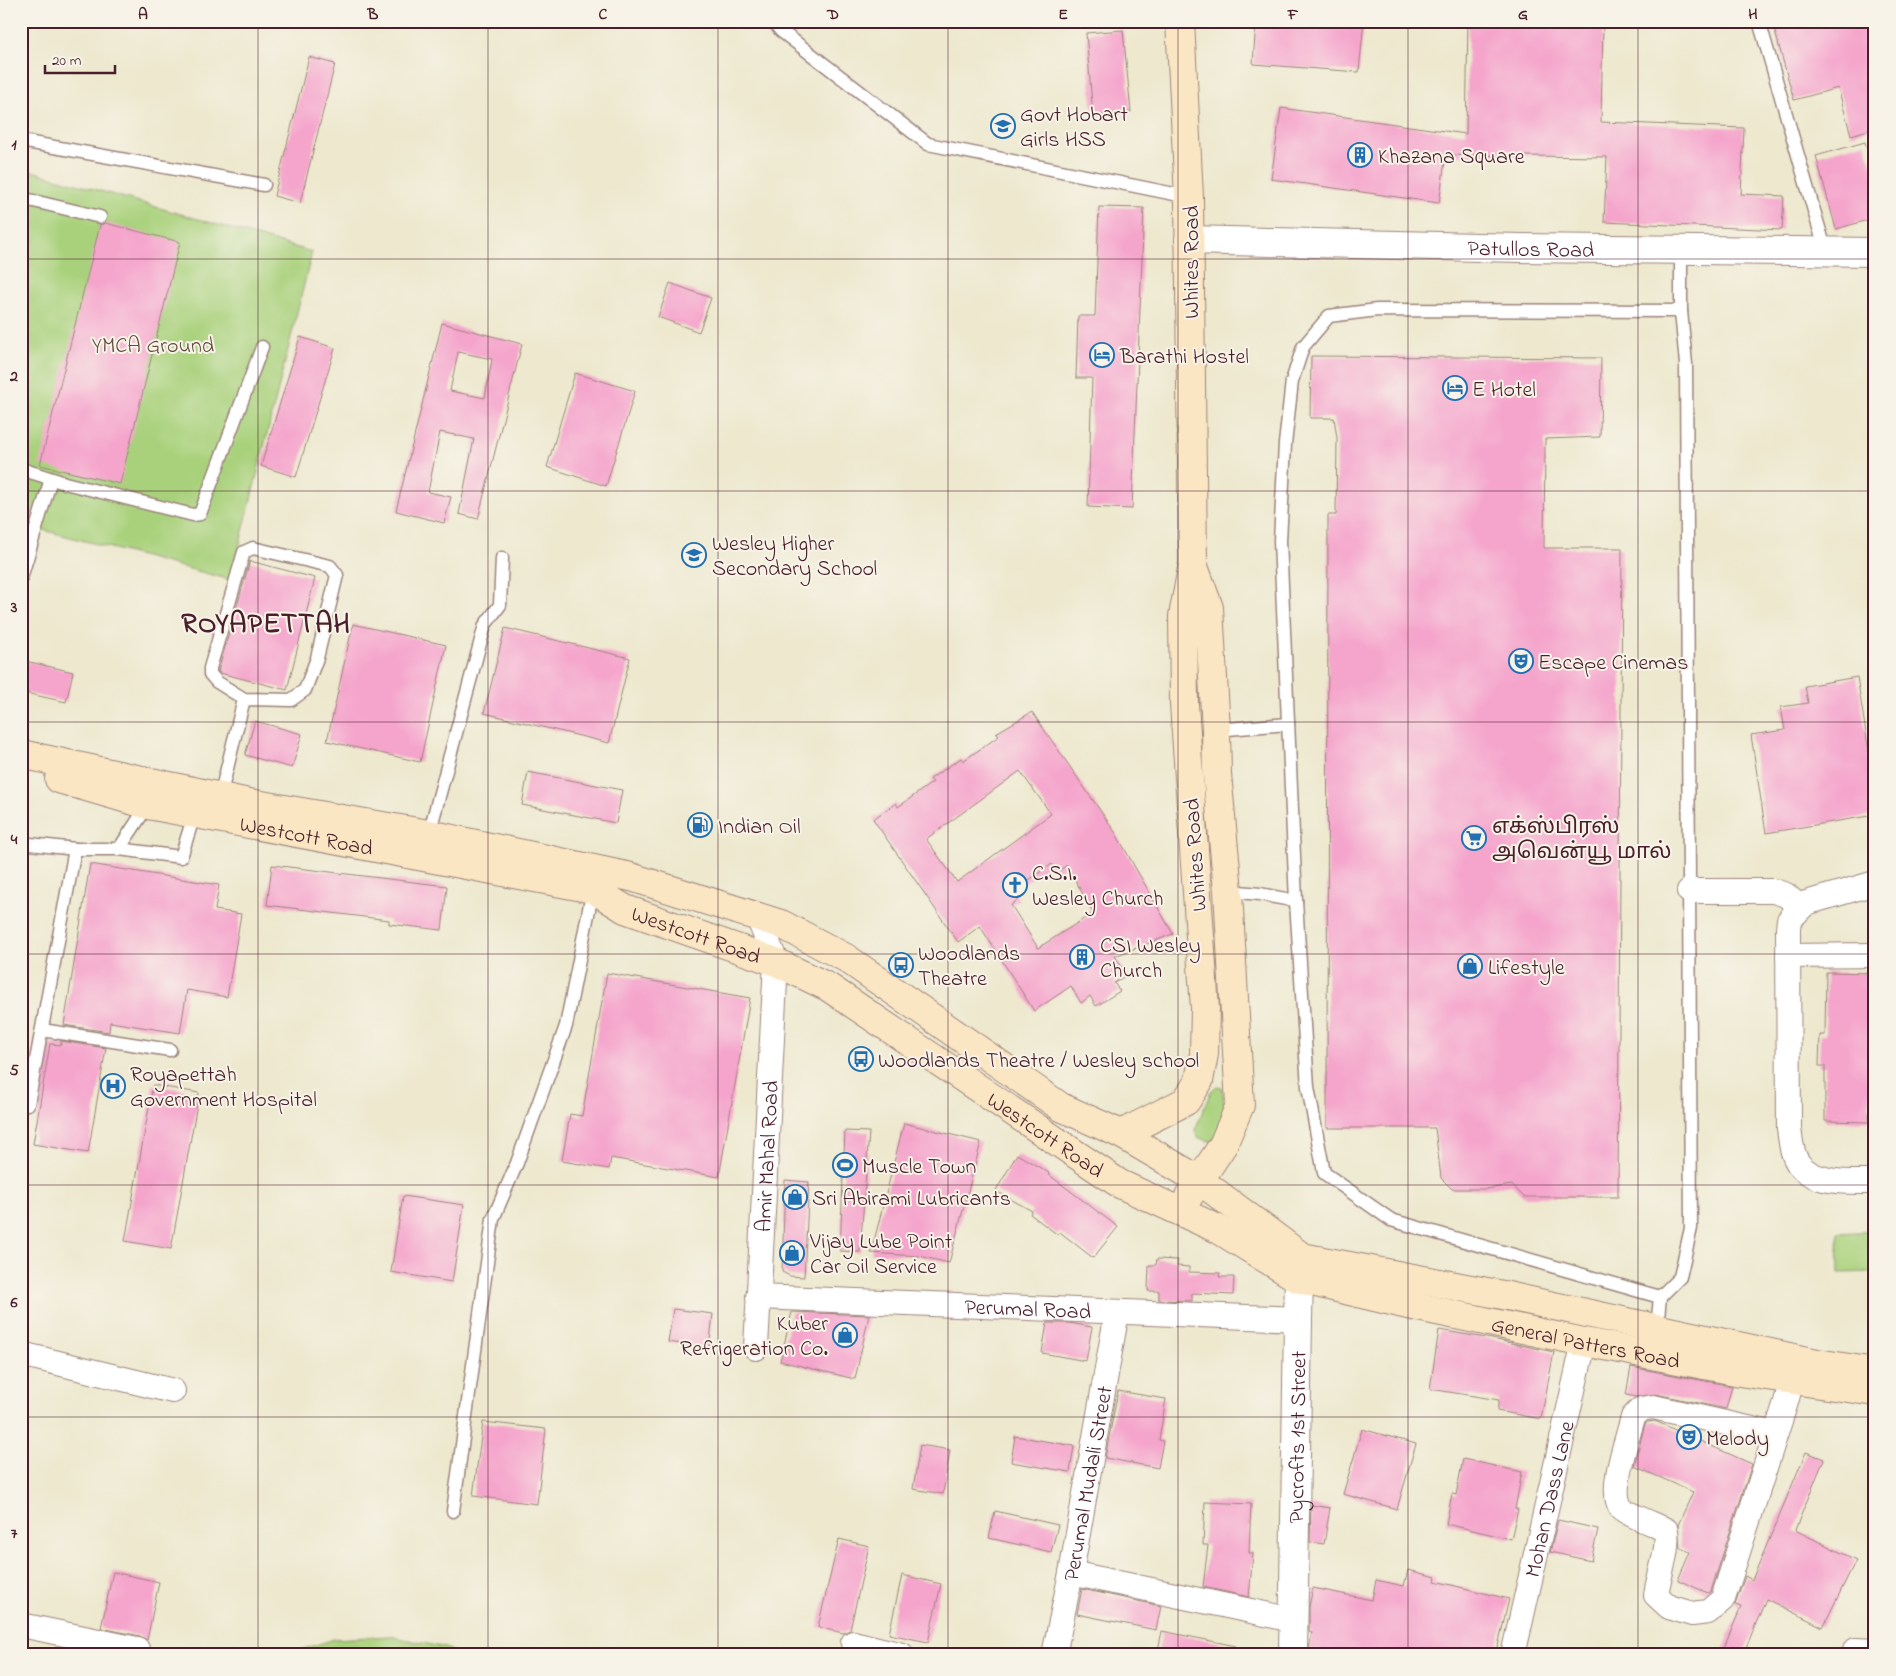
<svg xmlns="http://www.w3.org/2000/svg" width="1896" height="1676" font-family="'Indie Flower','Noto Sans Tamil',sans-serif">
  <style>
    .green { fill: #a9d17c; stroke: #7a7854 }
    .building { fill: #f5a4cc; fill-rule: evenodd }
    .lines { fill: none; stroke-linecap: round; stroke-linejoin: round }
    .service-casing { stroke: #9c847c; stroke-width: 15 }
    .minor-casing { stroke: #9c847c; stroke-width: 26 }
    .tertiary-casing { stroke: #9c847c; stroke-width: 30 }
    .secondary-casing { stroke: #9c847c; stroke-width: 30 }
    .service { stroke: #fff; stroke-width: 12 }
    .minor { stroke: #fff; stroke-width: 24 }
    .tertiary { stroke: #fff; stroke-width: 28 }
    .secondary { stroke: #fbe6c4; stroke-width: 28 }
    .grid { fill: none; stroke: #4a1f2b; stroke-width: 1; stroke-opacity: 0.55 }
    .labels { text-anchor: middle; stroke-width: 4; stroke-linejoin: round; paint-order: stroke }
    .poi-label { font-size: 22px; fill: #4a1f2b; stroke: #f7f3e8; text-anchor: start }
    .street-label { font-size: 22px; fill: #4a1f2b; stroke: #f7f3e8 }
    .park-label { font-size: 22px; fill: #624c3f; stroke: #f7f3e8 }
    .district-label { font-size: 28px; font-weight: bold; letter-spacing: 1px; fill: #4a1f2b; stroke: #f7f3e8 }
    .neatline { fill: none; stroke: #4a1f2b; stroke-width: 2 }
    .grid-label { font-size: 16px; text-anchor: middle; font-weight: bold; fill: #4a1f2b }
  </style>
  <rect width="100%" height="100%" fill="#f7f3e8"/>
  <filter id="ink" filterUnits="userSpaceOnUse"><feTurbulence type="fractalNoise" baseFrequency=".02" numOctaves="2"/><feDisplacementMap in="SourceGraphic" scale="10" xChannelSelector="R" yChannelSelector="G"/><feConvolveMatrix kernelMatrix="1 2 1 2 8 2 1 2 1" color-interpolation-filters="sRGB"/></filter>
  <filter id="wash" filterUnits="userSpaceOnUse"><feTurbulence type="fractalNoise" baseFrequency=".0096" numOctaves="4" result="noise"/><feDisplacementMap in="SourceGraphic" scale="20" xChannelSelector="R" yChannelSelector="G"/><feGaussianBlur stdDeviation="1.12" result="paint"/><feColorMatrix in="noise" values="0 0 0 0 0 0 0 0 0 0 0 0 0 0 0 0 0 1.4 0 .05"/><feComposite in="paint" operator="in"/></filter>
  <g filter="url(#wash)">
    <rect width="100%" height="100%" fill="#ede8ce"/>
    <g class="green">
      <polygon points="21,168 312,252 231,580 21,524"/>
      <polygon points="1217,1086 1222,1087 1228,1132 1213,1142 1197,1137 1195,1130 1211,1091"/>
      <polygon points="1875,1231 1875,1272 1839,1273 1838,1233"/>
      <polygon points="390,1636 446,1648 460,1655 286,1655 334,1639"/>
    </g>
    <g id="blocks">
      <g class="building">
        <polygon points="1256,21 1364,21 1359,72 1253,64"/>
        <polygon points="1468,21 1603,21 1601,122 1744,128 1741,194 1784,196 1782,230 1604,222 1607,157 1446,155 1439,203 1271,179 1281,108 1466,134"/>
        <polygon points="1772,21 1875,21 1875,128 1851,135 1838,88 1794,100"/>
        <polygon points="1123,30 1131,112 1093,116 1086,33"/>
        <polygon points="309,57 335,64 300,203 274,196"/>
        <polygon points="1865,142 1875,176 1875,218 1836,229 1816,156"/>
        <polygon points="1099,207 1144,208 1132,509 1088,507 1092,378 1076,378 1078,316 1095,316"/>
        <polygon points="105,223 180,242 120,484 40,465 100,225"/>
        <polygon points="670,283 711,298 699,332 658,317"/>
        <path d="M 442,323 L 522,344 L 478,519 L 459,514 L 474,439 L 440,432 L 428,492 L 451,497 L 444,523 L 396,511 ZM 458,352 L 492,359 L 485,398 L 450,391 Z"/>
        <polygon points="300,337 335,348 296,477 261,466"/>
        <polygon points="1311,356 1601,358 1600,437 1545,439 1544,548 1622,548 1618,1197 1524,1197 1512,1185 1486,1189 1452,1189 1441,1178 1435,1128 1327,1128 1328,515 1336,515 1337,438 1334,418 1310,418"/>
        <polygon points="575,373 635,391 606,486 547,467"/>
        <polygon points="250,561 315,578 287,690 220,673 218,671"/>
        <polygon points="353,624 446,645 420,762 327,741"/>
        <polygon points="505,628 630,658 609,743 484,713"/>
        <polygon points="21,660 73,672 66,702 21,692"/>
        <polygon points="1857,677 1875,789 1875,815 1766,833 1751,735 1785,730 1781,707 1808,703 1805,686"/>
        <path d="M 1032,712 L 1115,832 L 1173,934 L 1115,956 L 1127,975 L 1114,983 L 1120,991 L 1096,1006 L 1090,996 L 1081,1003 L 1071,986 L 1034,1011 L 980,926 L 958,942 L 873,819 L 896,803 L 898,807 L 933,782 L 930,779 L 961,758 L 963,761 L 999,736 L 996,733 ZM 1020,771 L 1051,814 L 957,882 L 926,839 ZM 1052,864 L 1057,872 L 1067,865 L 1093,913 L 1038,948 L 1011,905 L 1019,899 L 1013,891 Z"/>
        <polygon points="255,721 302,734 292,768 245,755"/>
        <polygon points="528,772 622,790 616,823 522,805"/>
        <polygon points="90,864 219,885 215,910 241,914 227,997 187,990 180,1033 110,1022 109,1032 64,1025"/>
        <polygon points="272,865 447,886 442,930 389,924 389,920 267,905"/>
        <polygon points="1826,972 1872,973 1869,1122 1825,1121 1825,1066 1819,1066 1820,1035 1825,1035"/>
        <polygon points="607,973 750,998 719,1177 611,1158 609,1169 562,1161 570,1114 582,1116"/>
        <polygon points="61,1041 106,1048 88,1153 33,1144 50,1044 61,1045"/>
        <polygon points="153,1085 199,1093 171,1249 125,1241"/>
        <polygon points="904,1123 981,1142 949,1263 919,1256 871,1253"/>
        <polygon points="845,1131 869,1132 860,1252 840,1251"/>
        <polygon points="1017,1154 1049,1173 1048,1174 1118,1227 1093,1258 1060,1232 1058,1235 1030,1214 1032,1211 996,1191"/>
        <polygon points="785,1180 809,1182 804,1277 790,1276 782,1272"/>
        <polygon points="403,1196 464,1205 452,1282 391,1272"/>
        <polygon points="1157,1259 1178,1260 1177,1266 1189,1267 1189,1272 1220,1273 1219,1277 1234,1277 1233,1295 1192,1293 1192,1301 1159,1300 1159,1291 1148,1291 1149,1265 1156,1265"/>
        <polygon points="673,1309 713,1314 709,1348 668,1342"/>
        <polygon points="792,1312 869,1315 855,1379 780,1361"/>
        <polygon points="1047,1323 1069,1323 1092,1327 1086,1361 1042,1353"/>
        <polygon points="1439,1330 1492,1339 1554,1352 1541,1419 1497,1411 1499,1400 1430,1389"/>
        <polygon points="1631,1367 1732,1386 1726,1409 1656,1394 1636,1397 1626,1395"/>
        <polygon points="1118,1391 1166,1399 1159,1440 1163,1441 1158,1468 1105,1458"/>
        <polygon points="1655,1421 1752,1464 1711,1591 1708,1593 1678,1580 1690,1552 1680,1548 1678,1525 1693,1492 1634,1466 1645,1424 1648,1422"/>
        <polygon points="483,1422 546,1429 537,1504 473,1496"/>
        <polygon points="1362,1429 1416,1444 1397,1509 1343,1494"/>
        <polygon points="1015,1436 1074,1446 1070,1472 1011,1462"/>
        <polygon points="920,1445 950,1450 943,1494 913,1489"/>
        <polygon points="1806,1452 1824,1459 1795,1530 1856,1560 1823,1627 1766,1599 1743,1655 1721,1655 1741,1607 1735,1605 1745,1576 1752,1580"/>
        <polygon points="1463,1459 1522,1472 1515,1509 1518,1509 1511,1539 1446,1524 1452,1494 1456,1495"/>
        <polygon points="1205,1502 1251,1504 1249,1553 1253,1553 1249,1597 1203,1587 1208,1545 1203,1545"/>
        <polygon points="1311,1505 1330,1508 1324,1544 1310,1542"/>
        <polygon points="995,1511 1058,1525 1051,1552 989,1538"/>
        <polygon points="1558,1520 1598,1529 1591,1561 1550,1552"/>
        <polygon points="839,1539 869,1546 850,1630 843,1633 818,1627"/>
        <polygon points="1408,1570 1436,1577 1435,1581 1509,1599 1496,1655 1339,1655 1309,1649 1312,1632 1309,1631 1309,1607 1313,1588 1372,1600 1376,1580 1404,1586"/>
        <polygon points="113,1572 159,1582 147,1640 140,1636 101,1628"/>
        <polygon points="902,1575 941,1584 928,1642 889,1634"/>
        <polygon points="1082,1589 1161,1606 1156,1630 1077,1614"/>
        <polygon points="1162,1631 1236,1646 1235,1655 1157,1655"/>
      </g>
    </g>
  </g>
  <g filter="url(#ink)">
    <use href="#blocks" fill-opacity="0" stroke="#9c847c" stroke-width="1"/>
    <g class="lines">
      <defs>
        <g id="service">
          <polyline points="773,21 781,31 928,144 1189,197"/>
          <polyline points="1759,21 1826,252"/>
          <polyline points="21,141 264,185"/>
          <polyline points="21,198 100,217"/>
          <polyline points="21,469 65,483 193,515 200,514 262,347"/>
          <polyline points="21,578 51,479"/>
          <polyline points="1216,730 1288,724"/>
          <polyline points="220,797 244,699 291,700 305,690 317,658 337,575 330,566 253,548 244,552 210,668 210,674 217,682 244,699"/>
          <polyline points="429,834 485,625 500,605 502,558"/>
          <polyline points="21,843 75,849 119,849 148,805"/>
          <polyline points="119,849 181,857 195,812"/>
          <polyline points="1228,891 1260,894 1296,901"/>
          <polyline points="42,1030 170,1050"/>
          <polyline points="21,1103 28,1104 75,849"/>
          <polyline points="1660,1297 1391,1220 1324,1173 1308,1087 1296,901 1280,541 1285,444 1292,381 1303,347 1329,316 1377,310 1681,311"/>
          <polyline points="1657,1329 1660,1297 1680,1277 1691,1228 1686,364 1681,311 1681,249"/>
          <polyline points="453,1511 493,1219 517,1163 566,1026 593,889"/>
        </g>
        <g id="minor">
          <path d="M 1875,883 L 1806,903 L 1789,920 L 1788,928 L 1789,1129 C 1791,1141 1791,1153 1798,1163 C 1813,1185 1852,1182 1875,1182"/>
          <polyline points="1689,891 1774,891 1786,895 1800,907"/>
          <polyline points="1788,956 1875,955"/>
          <path id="s1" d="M 758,1297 L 1298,1319"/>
          <path id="s2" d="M 756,1348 L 776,962 L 758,917"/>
          <polyline points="21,1354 173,1391"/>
          <path d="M 1775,1434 L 1653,1407 L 1641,1409 L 1633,1417 C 1628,1438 1608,1490 1621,1508 C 1625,1513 1658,1526 1666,1530 C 1669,1552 1659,1573 1656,1595 L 1669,1607 L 1692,1614 L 1708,1612 L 1723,1599 L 1786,1402 L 1792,1380"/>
          <polyline points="1071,1573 1293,1620"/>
          <polyline points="21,1625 137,1649"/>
          <polyline points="853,1643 902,1655"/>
          <path id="s3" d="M 1054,1655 L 1071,1573 L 1117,1312"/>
          <path id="s4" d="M 1513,1655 L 1584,1342"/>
          <polyline points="1853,1655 1856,1650 1875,1651"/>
        </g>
        <g id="tertiary">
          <path id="s5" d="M 1189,240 L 1520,248 L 1875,252"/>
          <path id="s6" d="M 1293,1655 L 1298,1319 L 1299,1279 L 1302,1257"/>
        </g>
        <g id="secondary">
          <polyline points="21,754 244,802 429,834 631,877 781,924 846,958 1061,1107 1121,1134 1199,1180 1302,1257 1503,1295 1817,1363 1875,1372"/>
          <path id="s7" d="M 59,779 L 148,805 L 593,889 L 625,909 L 776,962 L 828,987 L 1120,1184 L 1218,1229 L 1299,1279 L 1399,1303 L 1584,1342 L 1746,1373 L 1875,1392"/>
          <polyline points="1121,1134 1186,1101 1199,1081 1204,1054 1205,1009 1184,704 1183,616 1193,563 1192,474 1189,197 1180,21"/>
          <polyline points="1189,1196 1223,1145 1240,1105 1228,891 1217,774 1216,730 1209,608 1193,564"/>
        </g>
      </defs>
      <use href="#service" class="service-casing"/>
      <use href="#minor" class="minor-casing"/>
      <use href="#tertiary" class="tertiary-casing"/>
      <use href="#secondary" class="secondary-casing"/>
      <use href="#service" class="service"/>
      <use href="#minor" class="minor"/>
      <use href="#tertiary" class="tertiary"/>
      <use href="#secondary" class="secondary"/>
    </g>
  </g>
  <path class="grid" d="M 258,21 L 258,1655M 488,21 L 488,1655M 718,21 L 718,1655M 948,21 L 948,1655M 1178,21 L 1178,1655M 1408,21 L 1408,1655M 1638,21 L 1638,1655M 21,259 L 1875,259M 21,491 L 1875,491M 21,722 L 1875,722M 21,954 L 1875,954M 21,1185 L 1875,1185M 21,1417 L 1875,1417"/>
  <defs>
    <symbol id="school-ring" viewBox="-11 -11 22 22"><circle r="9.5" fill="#f7f3e8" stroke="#1f6fb2" stroke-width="1.5"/><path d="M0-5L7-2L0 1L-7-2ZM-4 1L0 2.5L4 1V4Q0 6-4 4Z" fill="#1f6fb2"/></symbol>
    <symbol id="building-ring" viewBox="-11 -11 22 22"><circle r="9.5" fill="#f7f3e8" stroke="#1f6fb2" stroke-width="1.5"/><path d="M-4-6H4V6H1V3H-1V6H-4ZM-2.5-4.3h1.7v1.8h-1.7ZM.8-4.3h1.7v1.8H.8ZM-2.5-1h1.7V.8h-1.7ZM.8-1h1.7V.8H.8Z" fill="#1f6fb2"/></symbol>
    <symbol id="hotel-ring" viewBox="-11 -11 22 22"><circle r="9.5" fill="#f7f3e8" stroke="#1f6fb2" stroke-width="1.5"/><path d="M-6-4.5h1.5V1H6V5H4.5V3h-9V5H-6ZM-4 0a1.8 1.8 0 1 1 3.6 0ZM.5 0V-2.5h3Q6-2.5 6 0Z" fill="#1f6fb2"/></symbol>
    <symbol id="theatre-ring" viewBox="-11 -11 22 22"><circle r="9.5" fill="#f7f3e8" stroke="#1f6fb2" stroke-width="1.5"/><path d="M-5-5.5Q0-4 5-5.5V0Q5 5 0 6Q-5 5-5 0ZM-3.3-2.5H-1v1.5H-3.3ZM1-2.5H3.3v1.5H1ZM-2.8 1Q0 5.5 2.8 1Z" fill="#1f6fb2"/></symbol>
    <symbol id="fuel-ring" viewBox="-11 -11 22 22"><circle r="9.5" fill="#f7f3e8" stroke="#1f6fb2" stroke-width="1.5"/><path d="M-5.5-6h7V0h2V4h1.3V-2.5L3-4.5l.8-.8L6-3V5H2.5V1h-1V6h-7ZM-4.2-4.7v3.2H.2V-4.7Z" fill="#1f6fb2"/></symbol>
    <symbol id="supermarket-ring" viewBox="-11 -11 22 22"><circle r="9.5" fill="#f7f3e8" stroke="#1f6fb2" stroke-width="1.5"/><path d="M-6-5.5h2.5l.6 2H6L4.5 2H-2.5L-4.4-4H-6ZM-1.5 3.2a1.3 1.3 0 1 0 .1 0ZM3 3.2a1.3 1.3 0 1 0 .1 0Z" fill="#1f6fb2"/></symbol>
    <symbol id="church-ring" viewBox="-11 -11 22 22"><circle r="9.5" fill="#f7f3e8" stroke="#1f6fb2" stroke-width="1.5"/><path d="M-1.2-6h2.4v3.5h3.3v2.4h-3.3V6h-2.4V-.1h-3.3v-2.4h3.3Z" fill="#1f6fb2"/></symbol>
    <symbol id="bus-ring" viewBox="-11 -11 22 22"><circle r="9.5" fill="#f7f3e8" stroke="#1f6fb2" stroke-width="1.5"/><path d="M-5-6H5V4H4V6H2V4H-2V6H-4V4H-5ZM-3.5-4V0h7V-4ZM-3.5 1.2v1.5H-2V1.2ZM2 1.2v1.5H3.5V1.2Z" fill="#1f6fb2"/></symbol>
    <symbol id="shop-ring" viewBox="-11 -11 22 22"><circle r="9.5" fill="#f7f3e8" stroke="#1f6fb2" stroke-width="1.5"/><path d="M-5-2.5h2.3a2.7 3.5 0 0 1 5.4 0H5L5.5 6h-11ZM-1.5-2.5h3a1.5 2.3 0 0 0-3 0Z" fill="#1f6fb2"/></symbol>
    <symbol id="hospital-ring" viewBox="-11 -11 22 22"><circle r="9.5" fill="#f7f3e8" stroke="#1f6fb2" stroke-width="1.5"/><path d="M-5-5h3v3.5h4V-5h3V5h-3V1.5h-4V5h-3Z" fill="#1f6fb2"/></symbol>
    <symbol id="stadium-ring" viewBox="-11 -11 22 22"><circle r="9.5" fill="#f7f3e8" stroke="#1f6fb2" stroke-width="1.5"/><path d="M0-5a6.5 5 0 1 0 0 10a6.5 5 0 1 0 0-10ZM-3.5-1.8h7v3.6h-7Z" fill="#1f6fb2"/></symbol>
  </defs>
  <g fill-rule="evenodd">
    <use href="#school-ring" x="989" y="112" width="28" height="28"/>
    <use href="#building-ring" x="1346" y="141" width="28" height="28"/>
    <use href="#hotel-ring" x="1088" y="341" width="28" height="28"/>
    <use href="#hotel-ring" x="1441" y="374" width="28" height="28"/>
    <use href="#school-ring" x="680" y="541" width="28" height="28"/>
    <use href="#theatre-ring" x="1507" y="647" width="28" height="28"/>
    <use href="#fuel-ring" x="686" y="811" width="28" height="28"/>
    <use href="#supermarket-ring" x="1460" y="824" width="28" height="28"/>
    <use href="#church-ring" x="1001" y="871" width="28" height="28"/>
    <use href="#building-ring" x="1068" y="943" width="28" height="28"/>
    <use href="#bus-ring" x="887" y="951" width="28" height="28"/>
    <use href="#shop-ring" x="1456" y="952" width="28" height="28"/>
    <use href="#bus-ring" x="847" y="1045" width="28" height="28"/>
    <use href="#hospital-ring" x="99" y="1072" width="28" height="28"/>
    <use href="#stadium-ring" x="831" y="1151" width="28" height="28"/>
    <use href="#shop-ring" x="781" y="1183" width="28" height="28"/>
    <use href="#shop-ring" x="778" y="1239" width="28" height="28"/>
    <use href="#shop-ring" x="831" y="1321" width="28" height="28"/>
    <use href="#theatre-ring" x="1675" y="1423" width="28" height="28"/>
  </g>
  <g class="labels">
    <g class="poi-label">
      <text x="1020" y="121">Govt Hobart<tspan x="1020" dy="25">Girls HSS</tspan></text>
      <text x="1378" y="163">Khazana Square</text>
      <text x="1120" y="363">Barathi Hostel</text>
      <text x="1472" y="396">E Hotel</text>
      <text x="712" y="550">Wesley Higher<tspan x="712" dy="25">Secondary School</tspan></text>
      <text x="1538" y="669">Escape Cinemas</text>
      <text x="718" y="833">Indian Oil</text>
      <text x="1492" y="833">எக்ஸ்பிரஸ்<tspan x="1492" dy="25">அவென்யூ மால்</tspan></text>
      <text x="1032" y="880">C.S.I.<tspan x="1032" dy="25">Wesley Church</tspan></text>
      <text x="1100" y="952">CSI Wesley<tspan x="1100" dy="25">Church</tspan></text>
      <text x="918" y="960">Woodlands<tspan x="918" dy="25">Theatre</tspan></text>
      <text x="1488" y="974">Lifestyle</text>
      <text x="878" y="1067">Woodlands Theatre / Wesley school</text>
      <text x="130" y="1081">Royapettah<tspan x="130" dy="25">Government Hospital</tspan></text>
      <text x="862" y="1173">Muscle Town</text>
      <text x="812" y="1205">Sri Abirami Lubricants</text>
      <text x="810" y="1248">Vijay Lube Point<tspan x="810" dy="25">Car Oil Service</tspan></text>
      <text x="828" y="1330" text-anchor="end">Kuber<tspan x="828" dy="25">Refrigeration Co.</tspan></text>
      <text x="1706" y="1445">Melody</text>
    </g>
    <g class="street-label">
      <text dy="8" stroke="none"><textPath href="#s5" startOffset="342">Patullos Road</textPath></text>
      <text transform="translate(1190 262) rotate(-90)" y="8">Whites Road</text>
      <text dy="8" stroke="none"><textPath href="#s7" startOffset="254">Westcott Road</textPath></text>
      <text transform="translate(1194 855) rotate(-94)" y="8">Whites Road</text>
      <text dy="8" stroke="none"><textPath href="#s7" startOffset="659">Westcott Road</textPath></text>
      <text dy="8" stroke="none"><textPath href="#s7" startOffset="1064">Westcott Road</textPath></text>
      <text dy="8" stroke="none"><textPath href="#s2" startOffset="192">Amir Mahal Road</textPath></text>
      <text dy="8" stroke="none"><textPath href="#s1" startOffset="270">Perumal Road</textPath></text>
      <text dy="8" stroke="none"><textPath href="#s7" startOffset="1650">General Patters Road</textPath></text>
      <text dy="8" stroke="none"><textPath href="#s6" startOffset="218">Pycrofts 1st Street</textPath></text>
      <text dy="8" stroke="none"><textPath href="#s3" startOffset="175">Perumal Mudali Street</textPath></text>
      <text dy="8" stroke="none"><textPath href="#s4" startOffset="160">Mohan Dass Lane</textPath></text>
    </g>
    <g class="park-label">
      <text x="153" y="352">YMCA Ground</text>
    </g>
    <g class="district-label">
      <text x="266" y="632">ROYAPETTAH</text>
    </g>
  </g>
  <rect width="1896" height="1676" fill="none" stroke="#f7f3e8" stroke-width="55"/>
  <path d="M45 65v8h70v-8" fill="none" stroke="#4a1f2b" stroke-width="2.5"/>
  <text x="52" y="65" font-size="15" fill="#4a1f2b" stroke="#f7f3e8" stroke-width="4" paint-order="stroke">20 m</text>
  <rect x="28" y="28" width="1840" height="1620" class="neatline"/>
  <g class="grid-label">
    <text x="143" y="19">A</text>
    <text x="373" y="19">B</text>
    <text x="603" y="19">C</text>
    <text x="833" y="19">D</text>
    <text x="1063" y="19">E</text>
    <text x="1293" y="19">F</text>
    <text x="1523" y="19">G</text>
    <text x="1753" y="19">H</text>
    <text x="14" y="149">1</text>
    <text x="14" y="381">2</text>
    <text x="14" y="612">3</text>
    <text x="14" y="844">4</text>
    <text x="14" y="1075">5</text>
    <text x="14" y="1307">6</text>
    <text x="14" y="1538">7</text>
  </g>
</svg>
